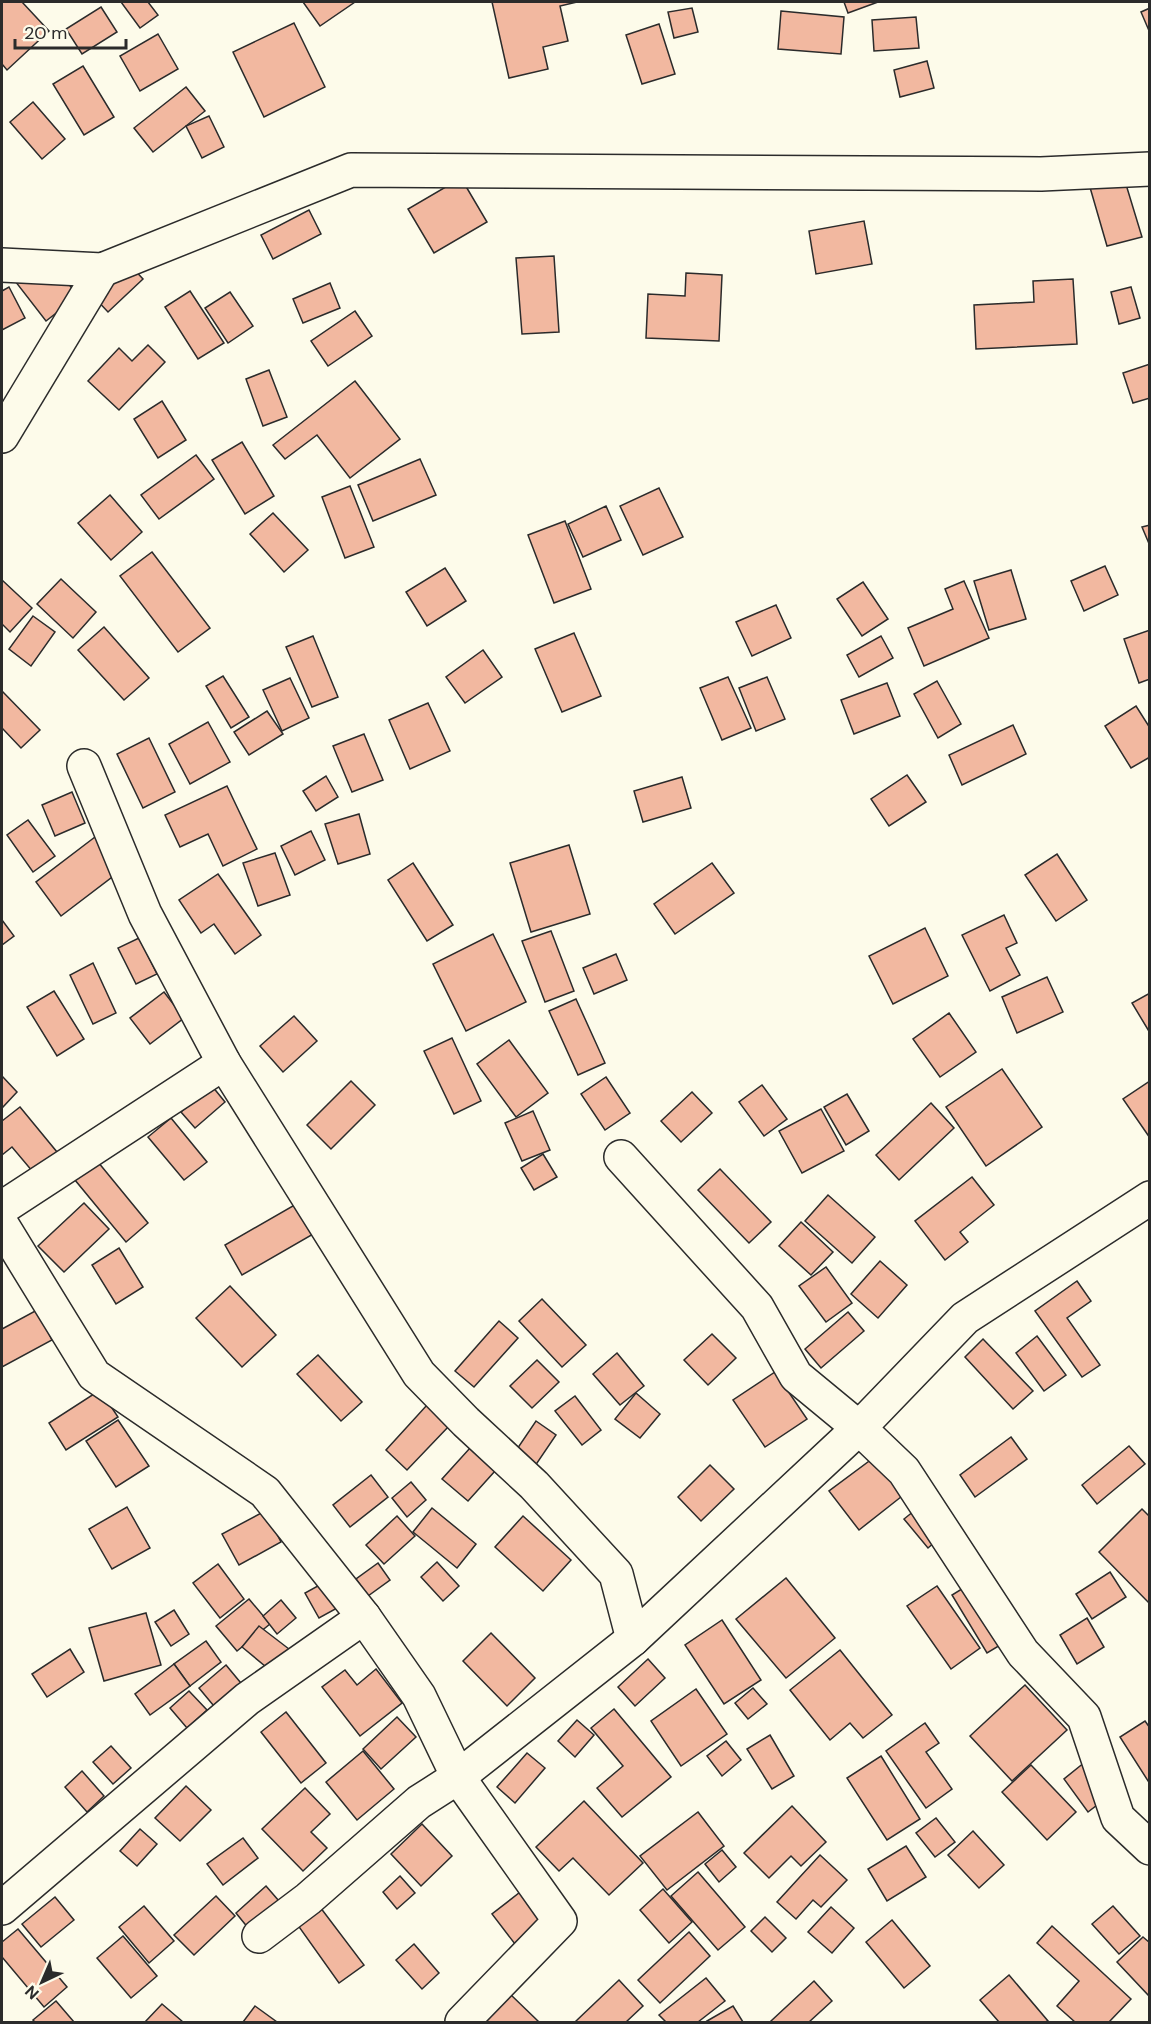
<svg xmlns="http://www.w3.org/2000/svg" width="1151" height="2024" font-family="'DM Sans',sans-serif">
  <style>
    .building { fill: #f2b8a0; stroke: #2b2b2b; stroke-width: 1.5 }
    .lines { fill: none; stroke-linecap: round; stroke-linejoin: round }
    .minor-casing { stroke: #2b2b2b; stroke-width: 36 }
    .minor { stroke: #fdfbea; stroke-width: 33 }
  </style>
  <rect width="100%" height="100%" fill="#fdfbea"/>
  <g class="building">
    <polygon points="2,2 22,2 49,31 7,70 2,64"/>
    <polygon points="121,2 148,2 158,15 140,28"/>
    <polygon points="303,2 355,2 320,26"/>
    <polygon points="492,2 577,2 560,6 568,41 543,47 548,69 509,78"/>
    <polygon points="844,2 878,2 848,13"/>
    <polygon points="101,7 117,32 82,54 66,29"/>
    <polygon points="692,8 698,32 674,38 668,12"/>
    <polygon points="1150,8 1150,33 1141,12"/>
    <polygon points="781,11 844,17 841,54 778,49"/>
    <polygon points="916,17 919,48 874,51 872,20"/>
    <polygon points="294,23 325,87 264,117 233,52"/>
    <polygon points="659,24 675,74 642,84 626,35"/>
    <polygon points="158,34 178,69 140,91 120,56"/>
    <polygon points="927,61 934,88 900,97 894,70"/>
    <polygon points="83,66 114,117 84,135 53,84"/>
    <polygon points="186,87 205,111 153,152 134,128"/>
    <polygon points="33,102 65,139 42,159 10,122"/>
    <polygon points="209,116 224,147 202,158 186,126"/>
    <polygon points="1121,168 1142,237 1107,246 1087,177"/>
    <polygon points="461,178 487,222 434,253 408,209"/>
    <polygon points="309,210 321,234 273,259 261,235"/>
    <polygon points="864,221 872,264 816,274 809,231"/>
    <polygon points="115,249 143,279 108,312 79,281"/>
    <polygon points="47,256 78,296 46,321 15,281"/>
    <polygon points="554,256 559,332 522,334 516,258"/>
    <polygon points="686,273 722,275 719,341 646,338 648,294 685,296"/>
    <polygon points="1073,279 1077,344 976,349 974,305 1034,302 1033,281"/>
    <polygon points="330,283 340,308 303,323 293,299"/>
    <polygon points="9,287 25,318 2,330 2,291"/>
    <polygon points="1131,287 1140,318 1119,324 1111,292"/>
    <polygon points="190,291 224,343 198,359 165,307"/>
    <polygon points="230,292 253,326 228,343 205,308"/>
    <polygon points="355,311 372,336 328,366 311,341"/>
    <polygon points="148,345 165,362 119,410 88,381 119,348 132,361"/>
    <polygon points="1150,364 1150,398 1133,403 1123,373"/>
    <polygon points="269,370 287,417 263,426 246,379"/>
    <polygon points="355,381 400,439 350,478 317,435 285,459 273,445"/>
    <polygon points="162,401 186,440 158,458 134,419"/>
    <polygon points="242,442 274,496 245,514 212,460"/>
    <polygon points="196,455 214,479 159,519 141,495"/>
    <polygon points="420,459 436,495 373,521 358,485"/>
    <polygon points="350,486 374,547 345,558 322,497"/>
    <polygon points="659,488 683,537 643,555 620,506"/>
    <polygon points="110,495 142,532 111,560 78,523"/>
    <polygon points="606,506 621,540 583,557 568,524"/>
    <polygon points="273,513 308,550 284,572 250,534"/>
    <polygon points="565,521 591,589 554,603 528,535"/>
    <polygon points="1150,525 1150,546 1142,527"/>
    <polygon points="152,552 210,628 178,652 120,576"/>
    <polygon points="1105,566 1118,595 1084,611 1071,581"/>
    <polygon points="445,568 466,601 427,626 406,592"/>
    <polygon points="1011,570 1026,619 989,630 974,581"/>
    <polygon points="61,579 96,612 73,638 37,604"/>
    <polygon points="2,580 32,608 10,632 2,624"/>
    <polygon points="964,581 989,638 924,666 908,628 953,609 945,589"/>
    <polygon points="863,582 888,619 862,636 837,599"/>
    <polygon points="776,605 791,638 752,656 736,622"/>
    <polygon points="33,616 55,632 31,666 9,649"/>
    <polygon points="104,627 149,678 124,700 78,650"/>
    <polygon points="1150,630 1150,679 1139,683 1124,639"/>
    <polygon points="574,633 601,696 562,712 535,649"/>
    <polygon points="313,636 338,697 312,707 286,647"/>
    <polygon points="881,636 893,658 859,677 847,655"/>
    <polygon points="483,650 502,677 465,703 446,677"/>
    <polygon points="223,676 249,717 231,728 206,686"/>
    <polygon points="728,677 751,728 722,740 700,688"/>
    <polygon points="767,677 785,719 756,731 739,688"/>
    <polygon points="290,678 309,718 282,731 263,690"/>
    <polygon points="937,681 961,724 938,738 914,694"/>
    <polygon points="887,683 900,716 854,734 841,700"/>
    <polygon points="2,691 40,730 21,748 2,728"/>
    <polygon points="428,703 450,751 410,769 389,720"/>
    <polygon points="1136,706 1150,728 1150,757 1131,768 1105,726"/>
    <polygon points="267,711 283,734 249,755 234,732"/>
    <polygon points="208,722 230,762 190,784 169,744"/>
    <polygon points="1013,725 1026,754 962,785 949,755"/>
    <polygon points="364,734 383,780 352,792 333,746"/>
    <polygon points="149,738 175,792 143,808 117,754"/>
    <polygon points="907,775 926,802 889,826 871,799"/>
    <polygon points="326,776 338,797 316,811 303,791"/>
    <polygon points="682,777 691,808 643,822 634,791"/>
    <polygon points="227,786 257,849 223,866 208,834 180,847 165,815"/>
    <polygon points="72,792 85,823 55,836 42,805"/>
    <polygon points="359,814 370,854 338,864 325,824"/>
    <polygon points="28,820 55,856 33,872 7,835"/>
    <polygon points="311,831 325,860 295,875 281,846"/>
    <polygon points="95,837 120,871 61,916 36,882"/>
    <polygon points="569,845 590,914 531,932 510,863"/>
    <polygon points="275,853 290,895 258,906 243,863"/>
    <polygon points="1057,854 1087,900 1056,921 1025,875"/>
    <polygon points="413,863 453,925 427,941 388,880"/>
    <polygon points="712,863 734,893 675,934 654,904"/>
    <polygon points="218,874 261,935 235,954 214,924 201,933 179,900"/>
    <polygon points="1004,915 1017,943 1006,948 1020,975 990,991 962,935"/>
    <polygon points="2,920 14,936 2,945"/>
    <polygon points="925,928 948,976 893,1004 869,956"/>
    <polygon points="551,931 574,991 545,1002 522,941"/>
    <polygon points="493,934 526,1002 466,1031 433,964"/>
    <polygon points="139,938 157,974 136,984 118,948"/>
    <polygon points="616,954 627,980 594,994 583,968"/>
    <polygon points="93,963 116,1013 93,1024 70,975"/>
    <polygon points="1047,977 1063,1012 1017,1033 1002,997"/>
    <polygon points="54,991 84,1039 57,1056 27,1007"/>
    <polygon points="164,992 184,1018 150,1044 130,1018"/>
    <polygon points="1150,993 1150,1033 1132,1003"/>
    <polygon points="576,999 605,1063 578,1075 549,1011"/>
    <polygon points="949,1013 976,1052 940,1077 913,1039"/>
    <polygon points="294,1016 317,1041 283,1072 260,1046"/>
    <polygon points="452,1038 481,1101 454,1114 424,1051"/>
    <polygon points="509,1040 548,1093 516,1117 477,1064"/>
    <polygon points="1002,1069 1042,1127 986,1166 946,1107"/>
    <polygon points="2,1076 17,1092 2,1108"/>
    <polygon points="606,1077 630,1113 605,1130 581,1094"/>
    <polygon points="351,1081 375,1105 331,1149 307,1125"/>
    <polygon points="1150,1081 1150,1138 1123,1099"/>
    <polygon points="762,1085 787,1119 764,1136 739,1102"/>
    <polygon points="212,1086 225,1102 195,1128 181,1112"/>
    <polygon points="692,1092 712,1113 681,1142 661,1121"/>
    <polygon points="847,1094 869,1131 846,1145 824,1107"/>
    <polygon points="931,1103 954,1128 899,1180 876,1155"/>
    <polygon points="20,1107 57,1152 33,1172 12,1147 2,1155 2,1121"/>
    <polygon points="821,1109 844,1151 802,1173 779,1131"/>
    <polygon points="533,1111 550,1150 522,1161 505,1123"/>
    <polygon points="171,1118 207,1162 184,1180 148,1137"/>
    <polygon points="543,1154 557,1177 534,1190 521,1168"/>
    <polygon points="98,1162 148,1223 126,1242 75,1180"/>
    <polygon points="720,1169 771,1222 749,1243 698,1190"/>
    <polygon points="972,1177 994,1205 960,1232 968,1242 945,1260 915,1221"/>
    <polygon points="828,1195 875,1237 852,1263 805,1221"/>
    <polygon points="84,1203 109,1229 64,1272 38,1246"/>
    <polygon points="298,1203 315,1233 242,1275 225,1245"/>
    <polygon points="801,1222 833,1252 811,1275 779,1246"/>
    <polygon points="119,1248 143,1287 116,1304 92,1265"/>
    <polygon points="880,1261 907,1285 878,1318 851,1294"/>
    <polygon points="826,1267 852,1303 826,1322 799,1286"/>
    <polygon points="1077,1281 1091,1301 1067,1318 1100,1365 1082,1377 1035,1311"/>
    <polygon points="230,1286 276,1335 242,1367 196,1318"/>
    <polygon points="542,1299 586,1345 562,1367 519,1321"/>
    <polygon points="37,1310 52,1340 2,1367 2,1329"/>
    <polygon points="848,1312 864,1331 821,1368 805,1349"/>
    <polygon points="499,1321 518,1338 474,1387 455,1371"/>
    <polygon points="712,1334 736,1358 708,1385 684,1360"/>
    <polygon points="1037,1336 1066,1375 1044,1391 1016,1353"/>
    <polygon points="983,1339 1033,1391 1013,1409 965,1357"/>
    <polygon points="617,1353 644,1386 620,1405 593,1374"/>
    <polygon points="318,1355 362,1402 341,1421 297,1374"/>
    <polygon points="537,1360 559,1382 532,1408 510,1386"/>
    <polygon points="775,1372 807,1419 765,1447 733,1400"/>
    <polygon points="100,1390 118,1417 66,1450 49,1423"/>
    <polygon points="636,1393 660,1414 640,1438 615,1419"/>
    <polygon points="575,1396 601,1430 582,1445 555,1411"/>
    <polygon points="427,1405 449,1426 407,1470 386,1450"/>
    <polygon points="118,1420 149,1466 116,1487 86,1441"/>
    <polygon points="536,1421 556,1435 535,1466 515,1452"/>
    <polygon points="1011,1437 1027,1459 975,1497 960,1475"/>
    <polygon points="1129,1446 1145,1464 1097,1504 1082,1485"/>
    <polygon points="470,1448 495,1471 468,1501 442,1479"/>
    <polygon points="876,1456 906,1493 859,1530 829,1491"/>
    <polygon points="710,1465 734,1489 701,1521 678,1497"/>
    <polygon points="371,1475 388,1497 350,1527 333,1505"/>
    <polygon points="411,1482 426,1500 407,1517 392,1498"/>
    <polygon points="127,1507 150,1548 112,1569 89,1529"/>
    <polygon points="919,1507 943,1535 928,1548 904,1519"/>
    <polygon points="432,1508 476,1544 457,1568 413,1532"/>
    <polygon points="1142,1509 1150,1517 1149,1603 1099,1552"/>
    <polygon points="265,1511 281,1542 239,1565 222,1534"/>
    <polygon points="397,1516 415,1536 384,1564 366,1545"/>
    <polygon points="523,1516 571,1560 543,1591 495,1547"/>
    <polygon points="437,1562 459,1586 443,1601 421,1577"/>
    <polygon points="378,1563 390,1580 368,1596 356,1579"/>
    <polygon points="218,1564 244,1599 220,1618 193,1583"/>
    <polygon points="1110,1572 1126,1597 1092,1619 1076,1594"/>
    <polygon points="786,1578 835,1638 786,1678 736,1619"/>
    <polygon points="325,1582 339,1607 319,1618 305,1593"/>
    <polygon points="973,1582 1007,1641 987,1653 952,1595"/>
    <polygon points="937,1586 980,1648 951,1669 907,1606"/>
    <polygon points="249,1599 270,1624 237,1651 216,1626"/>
    <polygon points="281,1600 296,1618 277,1634 263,1616"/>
    <polygon points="174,1610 189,1634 171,1646 155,1622"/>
    <polygon points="146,1613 161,1665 104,1681 89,1628"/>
    <polygon points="1087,1618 1104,1647 1077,1664 1060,1635"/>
    <polygon points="722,1620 761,1680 724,1704 685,1645"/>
    <polygon points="259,1626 289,1649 271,1671 242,1647"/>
    <polygon points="491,1633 535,1678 507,1706 463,1661"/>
    <polygon points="206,1641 221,1662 190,1686 174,1664"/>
    <polygon points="70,1649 84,1672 47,1697 32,1674"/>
    <polygon points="840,1650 892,1715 863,1738 850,1723 830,1740 790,1690"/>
    <polygon points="648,1659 665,1678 635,1706 618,1687"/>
    <polygon points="174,1664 190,1686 150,1715 135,1694"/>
    <polygon points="226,1665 245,1688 218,1711 199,1688"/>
    <polygon points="376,1669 402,1703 360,1736 322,1687 345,1670 357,1685"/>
    <polygon points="1025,1685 1067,1730 1012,1781 970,1736"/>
    <polygon points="753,1688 767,1704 748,1719 735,1703"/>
    <polygon points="696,1689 727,1734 681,1766 651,1721"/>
    <polygon points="189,1691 207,1710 187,1728 170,1708"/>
    <polygon points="614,1709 671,1777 622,1817 597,1788 623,1766 591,1728"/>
    <polygon points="286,1712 326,1763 301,1783 261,1732"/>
    <polygon points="397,1717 416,1737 381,1769 363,1749"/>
    <polygon points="577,1720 594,1735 575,1757 558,1741"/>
    <polygon points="1145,1721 1150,1728 1150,1784 1120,1737"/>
    <polygon points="925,1723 939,1743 926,1752 952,1789 926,1808 886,1751"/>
    <polygon points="770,1735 794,1776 772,1789 747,1749"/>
    <polygon points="726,1741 741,1760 722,1776 707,1756"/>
    <polygon points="111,1746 131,1768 113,1784 93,1762"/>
    <polygon points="363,1751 394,1789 357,1820 326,1782"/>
    <polygon points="527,1753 545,1768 515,1803 497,1787"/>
    <polygon points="881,1756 920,1819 887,1840 847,1778"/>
    <polygon points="1085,1762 1110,1795 1088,1812 1064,1779"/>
    <polygon points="1031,1765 1076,1812 1047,1840 1002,1792"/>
    <polygon points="82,1771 104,1796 87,1812 65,1787"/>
    <polygon points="186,1786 211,1810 180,1841 155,1818"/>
    <polygon points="305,1788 330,1814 311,1832 327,1848 303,1871 262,1829"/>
    <polygon points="584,1801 643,1863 609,1895 573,1858 559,1871 536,1847"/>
    <polygon points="792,1806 826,1842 801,1866 791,1856 769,1878 744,1853"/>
    <polygon points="698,1812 724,1846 667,1890 640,1856"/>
    <polygon points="936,1818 955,1842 935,1857 916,1833"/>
    <polygon points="422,1824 452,1856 421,1886 391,1854"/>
    <polygon points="140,1829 157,1844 137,1866 120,1851"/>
    <polygon points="973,1831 1004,1865 979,1888 948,1855"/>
    <polygon points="243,1838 258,1858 223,1885 207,1864"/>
    <polygon points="906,1846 926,1877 887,1901 868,1869"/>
    <polygon points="722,1850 736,1867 719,1882 705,1864"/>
    <polygon points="820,1855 847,1880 821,1907 813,1900 796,1919 777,1902"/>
    <polygon points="698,1872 745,1927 718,1950 671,1896"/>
    <polygon points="400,1876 415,1893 397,1909 383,1892"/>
    <polygon points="266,1886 285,1908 253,1934 236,1913"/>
    <polygon points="524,1889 547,1919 515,1944 492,1914"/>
    <polygon points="663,1889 692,1922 669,1943 640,1910"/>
    <polygon points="216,1896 235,1916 194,1955 174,1935"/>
    <polygon points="55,1897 74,1920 41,1947 22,1924"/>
    <polygon points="144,1906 174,1941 149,1963 119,1927"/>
    <polygon points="1113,1906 1140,1936 1119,1954 1092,1924"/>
    <polygon points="320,1907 364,1965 339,1983 297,1924"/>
    <polygon points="831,1907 854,1928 832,1953 808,1932"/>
    <polygon points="765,1917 786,1938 772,1952 751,1931"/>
    <polygon points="892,1920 930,1966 904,1988 866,1942"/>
    <polygon points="1052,1926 1131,1999 1109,2022 1075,2022 1057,2006 1079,1981 1037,1943"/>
    <polygon points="18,1929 67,1987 44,2007 2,1957 2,1942"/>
    <polygon points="689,1932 710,1956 660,2003 638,1980"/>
    <polygon points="123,1936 157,1976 131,1998 97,1958"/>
    <polygon points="1143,1937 1150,1943 1150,1997 1117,1962"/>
    <polygon points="414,1944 439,1973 422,1989 396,1960"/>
    <polygon points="1009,1975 1048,2021 1045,2022 999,2022 980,2000"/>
    <polygon points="706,1978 725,2001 698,2022 666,2022 659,2015"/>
    <polygon points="619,1980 643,2006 626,2022 575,2022"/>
    <polygon points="814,1981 832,2001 809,2022 772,2022 771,2021"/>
    <polygon points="510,1994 539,2022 482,2022"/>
    <polygon points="56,2001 74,2022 35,2022 33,2020"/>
    <polygon points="162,2004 183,2022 145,2022"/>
    <polygon points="255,2006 277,2022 243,2022"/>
    <polygon points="733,2006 743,2022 708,2022 707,2021"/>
  </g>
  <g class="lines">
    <defs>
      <g id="minor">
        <polyline points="2,265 102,270 351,170 1041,174 1150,169"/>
        <polyline points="2,436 102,270"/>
        <polyline points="84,766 145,914 224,1063 419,1374 466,1422 534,1485 616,1574 633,1639"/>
        <polyline points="621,1157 757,1307 796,1376 859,1428 904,1471 1023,1653 1084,1717 1118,1818 1150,1848"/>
        <polyline points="2,1208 224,1063"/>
        <polyline points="2,1225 94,1375 265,1492 364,1617 419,1696 458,1777 560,1921 462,2022"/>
        <polyline points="2,1908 247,1699 364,1617"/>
        <polyline points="259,1936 308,1899 419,1802 458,1777 633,1639 859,1428 965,1318 1150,1198"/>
      </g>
    </defs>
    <use href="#minor" class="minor-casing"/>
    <use href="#minor" class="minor"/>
  </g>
  <rect width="1151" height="2024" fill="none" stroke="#2b2b2b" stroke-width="6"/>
  <g transform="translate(42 1982) rotate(224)" stroke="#fdfbea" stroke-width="4.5" paint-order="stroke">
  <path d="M0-4.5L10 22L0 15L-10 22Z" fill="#2b2b2b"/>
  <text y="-9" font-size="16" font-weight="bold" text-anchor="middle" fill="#2b2b2b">N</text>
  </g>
  <path d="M15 39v9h111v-9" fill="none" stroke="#2b2b2b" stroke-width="3"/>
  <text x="24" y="39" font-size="18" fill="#2b2b2b" stroke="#fdfbea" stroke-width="4.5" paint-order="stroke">20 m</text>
</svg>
